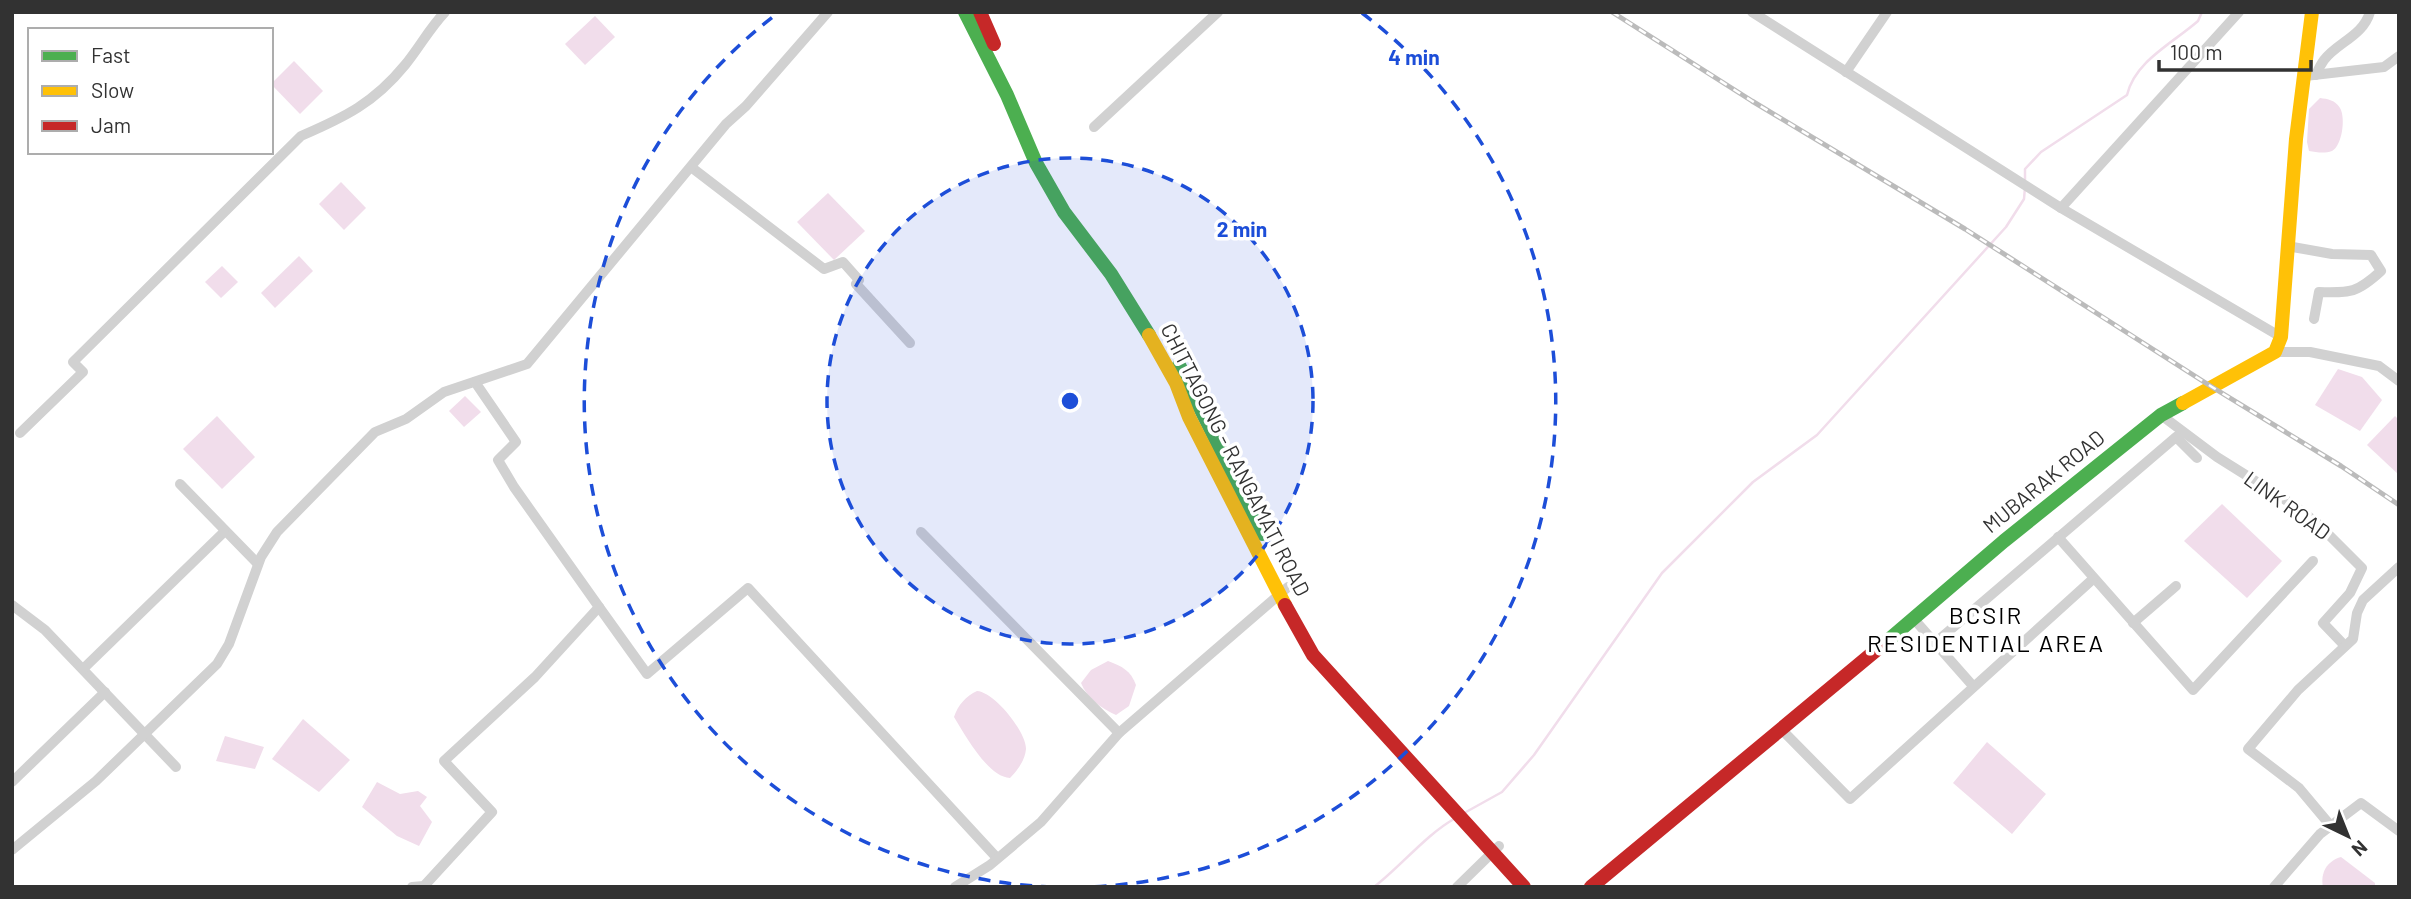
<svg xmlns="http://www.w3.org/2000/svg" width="2411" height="899" font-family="Barlow,sans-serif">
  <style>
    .water { fill: #f1ddeb }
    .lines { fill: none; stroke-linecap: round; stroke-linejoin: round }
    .stream { stroke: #f1ddeb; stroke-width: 2.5 }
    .street { stroke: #d1d1d1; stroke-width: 10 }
    .fast { stroke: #4caf50; stroke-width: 14 }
    .slow { stroke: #ffc107; stroke-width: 14 }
    .jam { stroke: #c62828; stroke-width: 14 }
    .rail-casing { stroke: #bbb; stroke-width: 5 }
    .rail { stroke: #fff; stroke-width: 2.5; stroke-dasharray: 8; stroke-linecap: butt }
    .ring { fill: none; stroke: #1d4ed8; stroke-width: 3.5; stroke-dasharray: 12 9 }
    .labels { text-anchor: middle; stroke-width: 7; stroke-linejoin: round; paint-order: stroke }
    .street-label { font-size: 21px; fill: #323232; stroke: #fff }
    .quarter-label { font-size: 24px; letter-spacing: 2px; fill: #000; stroke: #fff }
    .centre { fill: #1d4ed8; stroke: #fff; stroke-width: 3.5 }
    .ring-label { font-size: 21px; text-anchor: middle; font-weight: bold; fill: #1d4ed8; stroke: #fff; stroke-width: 7; stroke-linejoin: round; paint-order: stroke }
  </style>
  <rect width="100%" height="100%" fill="#fff"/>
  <g class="water">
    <polygon points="595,16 615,37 585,65 565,44"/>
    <polygon points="294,61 323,91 300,114 271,84"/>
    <path d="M 2320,98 C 2328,99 2335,100 2340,108 C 2346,118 2342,146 2332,151 C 2324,154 2316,152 2309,151 L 2307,142 L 2309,109 Z"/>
    <polygon points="341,182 366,208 344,230 319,204"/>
    <polygon points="828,193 865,231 834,260 797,222"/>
    <polygon points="299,256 313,271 275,308 261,293"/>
    <polygon points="222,266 238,282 221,298 205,282"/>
    <polygon points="2338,369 2362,377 2382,400 2360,431 2315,405"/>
    <polygon points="465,396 481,412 464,427 449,411"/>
    <polygon points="217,416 255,457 222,489 183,449"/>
    <polygon points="2395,416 2399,420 2399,475 2367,445"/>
    <polygon points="2222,504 2282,561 2247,598 2184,541"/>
    <path d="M 1108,661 C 1122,666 1131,671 1136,685 L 1129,706 L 1116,715 C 1102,709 1087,698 1081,683 L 1091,670 Z"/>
    <path d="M 977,691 C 994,692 1026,731 1026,749 C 1025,760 1018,770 1010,778 C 988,777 965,735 954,717 C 958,705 966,696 977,691 Z"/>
    <polygon points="303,719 350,760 319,792 272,759"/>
    <polygon points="225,736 264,747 255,769 216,761"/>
    <polygon points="1987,742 2046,794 2012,834 1953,783"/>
    <polygon points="377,782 400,794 418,791 427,797 420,806 432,822 419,846 397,836 362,807"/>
    <path d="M 2341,857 L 2375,883 L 2375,887 L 2323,887 C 2320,873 2327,861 2341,857 Z"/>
  </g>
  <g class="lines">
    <g class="stream">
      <path d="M 2025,180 L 2025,169 L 2041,152 L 2127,95 C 2135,61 2173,43 2198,21 L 2202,12"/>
      <polyline points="1466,812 1502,792 1534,755 1662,573 1753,482 1817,435 2006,227 2024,199 2025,187"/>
      <path d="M 1374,887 C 1400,867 1427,834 1454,819"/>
    </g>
    <g class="street">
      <polyline points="1752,12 2061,208 2281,337"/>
      <polyline points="1846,72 1887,12"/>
      <path d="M 2316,75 C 2318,70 2321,64 2324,60 C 2338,42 2363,36 2370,12"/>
      <polyline points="2305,76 2384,67 2399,56"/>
      <polyline points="1094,127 1218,12"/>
      <polyline points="691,167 824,269 843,262 859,280 856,284 910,343"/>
      <polyline points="2061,208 2239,12"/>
      <path d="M 2287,246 L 2332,254 L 2371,255 L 2381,271 C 2357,293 2351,293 2319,292 L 2314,319"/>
      <polyline points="2275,352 2310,352 2379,366 2399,381"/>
      <polyline points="2161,415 2217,457 2292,504 2317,523 2362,568 2350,593 2323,623 2345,646"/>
      <path d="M 20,433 L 83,372 L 73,362 L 301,136 C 345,117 374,103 405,65 C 419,48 429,29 445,12"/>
      <polyline points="180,484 258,564"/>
      <polyline points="921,532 1119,733"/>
      <polyline points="2058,537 2193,690 2313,561"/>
      <polyline points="12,605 45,630 176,767"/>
      <polyline points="599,607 647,674 748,588 997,858"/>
      <polyline points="1913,618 1973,686"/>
      <polyline points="2133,623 2176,586"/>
      <polyline points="1936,642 2176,437 2197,458"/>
      <polyline points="83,669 224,532"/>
      <polyline points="1782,730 1850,799 2093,579"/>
      <polyline points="12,782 105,692"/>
      <polyline points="2330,825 2299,788 2248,749 2298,690 2353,639 2357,613 2363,600 2399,567"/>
      <polyline points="12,850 96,781 217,664 229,644 261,557 277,532 375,432 406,419 444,392 527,364 726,124 746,106 828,12"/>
      <polyline points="412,887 424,886 492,812 444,761 535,677 599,607 514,487 498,460 516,442 475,382"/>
      <polyline points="955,887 990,865 1041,822 1119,733 1288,587"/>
      <polyline points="1457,887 1499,846"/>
      <polyline points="2274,887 2320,834 2361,803 2399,831"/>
    </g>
    <g class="fast">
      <polyline points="965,12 1007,95 1036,163 1064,212 1111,274 1149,335"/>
      <polyline points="1179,365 1262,534"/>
      <polyline points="1886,642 2004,541 2161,415 2183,403"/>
    </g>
    <g class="slow">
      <polyline points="1149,335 1176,383 1189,417 1285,605"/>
      <polyline points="2183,403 2275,352 2281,337 2296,139 2312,12"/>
    </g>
    <g class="jam">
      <polyline points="980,12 994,44"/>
      <polyline points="1285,605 1313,655 1524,887"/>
      <polyline points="1591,887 1886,642"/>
    </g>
    <defs>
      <polyline id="rail" points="1612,12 1752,101 1965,229 2212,387 2341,466 2399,505"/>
    </defs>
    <use href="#rail" class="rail-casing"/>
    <use href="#rail" class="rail"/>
  </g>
  <circle cx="1070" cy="401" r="243" fill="#1d4ed8" fill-opacity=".12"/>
  <g class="ring">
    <circle cx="1070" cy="401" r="243"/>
    <path d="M1053 887A486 486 0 0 1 778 13M1362 13A486 486 0 0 1 1087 887"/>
  </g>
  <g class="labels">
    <g class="street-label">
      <text transform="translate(1235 460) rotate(63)" y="7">CHITTAGONG - RANGAMATI ROAD</text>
      <text transform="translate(2044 482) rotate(-39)" y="7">MUBARAK ROAD</text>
      <text transform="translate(2287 506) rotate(36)" y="7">LINK ROAD</text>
    </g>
    <g class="quarter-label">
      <text x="1986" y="624">BCSIR<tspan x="1986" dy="28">RESIDENTIAL AREA</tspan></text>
    </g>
  </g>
  <circle cx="1070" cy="401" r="10" class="centre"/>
  <g class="ring-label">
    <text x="1414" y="65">4 min</text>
    <text x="1242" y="237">2 min</text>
  </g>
  <rect width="2411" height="899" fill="none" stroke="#323232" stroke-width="28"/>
  <rect x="28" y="28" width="245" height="126" fill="#ffffff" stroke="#adadad" stroke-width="2"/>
  <rect x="42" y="51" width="35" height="10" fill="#4caf50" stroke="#adadad" stroke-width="2"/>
  <text x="91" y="63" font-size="21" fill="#323232">Fast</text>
  <rect x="42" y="86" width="35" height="10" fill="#ffc107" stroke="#adadad" stroke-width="2"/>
  <text x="91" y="98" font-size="21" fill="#323232">Slow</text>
  <rect x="42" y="121" width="35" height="10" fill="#c62828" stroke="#adadad" stroke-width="2"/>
  <text x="91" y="133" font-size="21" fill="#323232">Jam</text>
  <g transform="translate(2348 836) rotate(137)" stroke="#ffffff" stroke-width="5" paint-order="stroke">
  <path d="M0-5L12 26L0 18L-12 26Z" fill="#323232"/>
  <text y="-10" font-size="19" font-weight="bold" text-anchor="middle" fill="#323232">N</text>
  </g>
  <path d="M2159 60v10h152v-10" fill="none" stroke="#323232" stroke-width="3.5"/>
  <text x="2170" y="60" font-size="21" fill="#323232" stroke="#ffffff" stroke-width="5" paint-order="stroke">100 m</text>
</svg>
